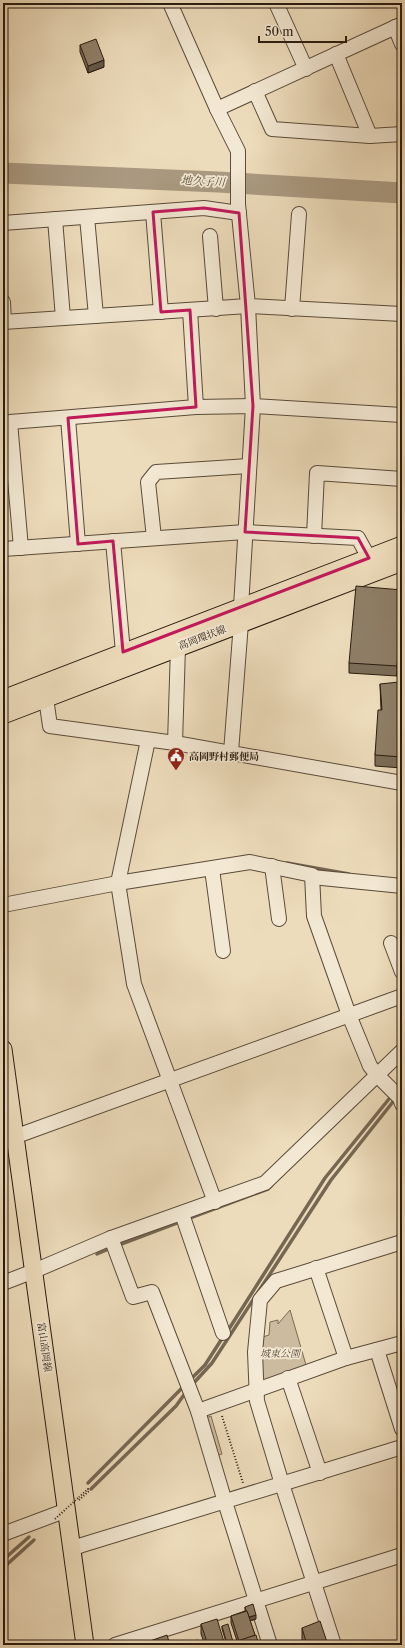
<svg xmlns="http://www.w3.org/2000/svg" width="405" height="1648" font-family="'Libre Caslon Text','Noto Serif JP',serif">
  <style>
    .green { fill: #ccbb9e; stroke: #7a6b56 }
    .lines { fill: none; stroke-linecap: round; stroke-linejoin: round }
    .stream { stroke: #766753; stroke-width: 3.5 }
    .river { stroke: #aa9a81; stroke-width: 21 }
    .minor-casing { stroke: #5a4b3a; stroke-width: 16 }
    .major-casing { stroke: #291b0f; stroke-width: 19 }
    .path { stroke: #291b0f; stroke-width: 2; stroke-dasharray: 1 2; stroke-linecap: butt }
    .minor { stroke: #f3e8d3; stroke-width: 14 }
    .major { stroke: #eddcbb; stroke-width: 17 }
    .path-bridge { stroke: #291b0f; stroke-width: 2; stroke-dasharray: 1 2; stroke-linecap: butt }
    .wall { fill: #7b6d59; stroke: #291b0f }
    .shaded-wall { fill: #645949; stroke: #291b0f }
    .building { fill: #8f7f68; stroke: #291b0f }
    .marked { fill: none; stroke: #c2185b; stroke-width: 3; stroke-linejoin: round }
    .labels { text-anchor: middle; stroke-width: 3.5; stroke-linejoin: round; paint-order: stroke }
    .street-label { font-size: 10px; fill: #291b0f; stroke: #f3e8d3 }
    .poi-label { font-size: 10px; font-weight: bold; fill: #291b0f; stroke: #f3e8d3; text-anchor: start }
    .park-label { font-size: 10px; font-style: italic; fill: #5a4b3a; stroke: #f3e8d3 }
    .water-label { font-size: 11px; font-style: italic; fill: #5d4e3d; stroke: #f3e8d3 }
  </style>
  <rect width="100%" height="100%" fill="#eddcbb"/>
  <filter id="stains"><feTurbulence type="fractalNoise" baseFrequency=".005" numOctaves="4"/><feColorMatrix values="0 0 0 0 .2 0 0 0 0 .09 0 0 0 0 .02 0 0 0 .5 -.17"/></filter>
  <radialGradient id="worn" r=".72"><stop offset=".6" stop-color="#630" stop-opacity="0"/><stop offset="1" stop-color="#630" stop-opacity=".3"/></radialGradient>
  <g class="green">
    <polygon points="290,1310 306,1365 254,1385 250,1341 269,1335 270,1322 278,1320 278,1324"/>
    <polygon points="211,1416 222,1454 208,1459 196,1422"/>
  </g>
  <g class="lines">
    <g class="stream">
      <polyline points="287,863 349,874"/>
      <polyline points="396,1090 402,1083"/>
      <polyline points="187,1219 268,1189 272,1185"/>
      <polyline points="116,1246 182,1221"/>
      <polyline points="97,1254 111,1248"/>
      <polyline points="227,1332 325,1178 393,1094"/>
      <polyline points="189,1381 205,1365 223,1337"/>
      <polyline points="191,1386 212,1363 331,1180 396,1098"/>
      <polyline points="88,1483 185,1385"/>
      <polyline points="91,1489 176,1406 186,1392"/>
      <polyline points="3,1560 29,1537"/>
      <polyline points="3,1568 34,1540"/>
    </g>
    <polyline class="river" points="3,173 218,182 402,193"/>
    <defs>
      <g id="minor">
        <polyline points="170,3 217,109 238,151 238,204 248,306 253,406 241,607"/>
        <polyline points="276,3 306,69"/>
        <polyline points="395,27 402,44"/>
        <polyline points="336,54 370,136"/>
        <polyline points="255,91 272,129 370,136 402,134"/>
        <polyline points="217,109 402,24"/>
        <polyline points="153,212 161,312"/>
        <polyline points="87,217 96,316"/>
        <polyline points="55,219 63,318"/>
        <polyline points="3,223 204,208 239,213"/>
        <polyline points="210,236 216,309"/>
        <polyline points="3,302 4,322"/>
        <polyline points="292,309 299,214"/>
        <polyline points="190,310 196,407 253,406 402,415"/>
        <polyline points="3,322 248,306 402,314"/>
        <polyline points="68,418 78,544"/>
        <polyline points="314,536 317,473 402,479"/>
        <polyline points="154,538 148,482 156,472 249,466"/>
        <polyline points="113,541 123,652"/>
        <polyline points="21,548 10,422 196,407"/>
        <polyline points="3,549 245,532 358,538 369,558"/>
        <polyline points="174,639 178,647 175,743"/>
        <polyline points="46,698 50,726 175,743 402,783"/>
        <polyline points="148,740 118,883 134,984 215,1202"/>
        <polyline points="231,752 241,623"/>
        <polyline points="272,866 279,919"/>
        <polyline points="212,869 223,951"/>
        <polyline points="312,877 402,886"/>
        <polyline points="3,905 118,883 250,862 312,875 314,916 349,1015 370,1066 377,1075 400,1098 402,1104"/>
        <polyline points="391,943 402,972"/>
        <polyline points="3,1141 402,996"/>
        <polyline points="182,1214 223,1333"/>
        <polyline points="111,1238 133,1297 152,1292 198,1411 225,1502 270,1645"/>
        <polyline points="316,1268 346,1358"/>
        <polyline points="3,1283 34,1271 111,1238 265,1183 402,1051"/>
        <polyline points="377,1350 402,1429"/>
        <polyline points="288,1378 320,1473"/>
        <polyline points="198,1411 346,1358 402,1343"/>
        <polyline points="3,1534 67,1510"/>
        <polyline points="72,1549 82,1545 402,1447"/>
        <polyline points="115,1645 402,1555"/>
        <polyline points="334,1645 282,1484 257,1401 255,1352 260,1300 276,1281 402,1242"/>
      </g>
      <g id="major">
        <polyline points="3,699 402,545"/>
        <polyline points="3,715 402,562"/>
        <polyline points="3,1049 85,1645"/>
      </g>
    </defs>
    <use href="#minor" class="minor-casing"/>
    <use href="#major" class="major-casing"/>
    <g class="path">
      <polyline points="222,1416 243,1483"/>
      <polyline points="79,1500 89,1491 88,1489 79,1497"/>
    </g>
    <use href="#minor" class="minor"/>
    <use href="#major" class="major"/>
    <polyline class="path-bridge" points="55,1519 78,1498"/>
  </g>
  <g class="wall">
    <polygon points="80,45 104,67 88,73 80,52"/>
    <polygon points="402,590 402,616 397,676 349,673 349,663"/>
    <polygon points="380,684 402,720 402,768 375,766 375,755 381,710"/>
    <polygon points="245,1607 256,1619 250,1621 255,1635 259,1645 237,1645 237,1641 231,1623 231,1616 245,1611"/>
    <polygon points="201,1624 225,1645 205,1645 201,1634"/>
    <polygon points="222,1626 233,1645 227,1645 222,1629"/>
    <polygon points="302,1628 328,1645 303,1645 302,1641"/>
  </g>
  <g class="shaded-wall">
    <polygon points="104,60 104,67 88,73 88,66"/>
    <polygon points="402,605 402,616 397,676 397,666"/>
    <polygon points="256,1615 256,1619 248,1621 248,1618"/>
    <polygon points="233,1642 233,1645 227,1645 227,1644"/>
  </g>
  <g class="building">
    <polygon points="96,39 104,60 88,66 80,45"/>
    <polygon points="356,586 402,590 402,605 397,666 349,663"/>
    <polygon points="399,682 402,720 402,757 375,755 378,710 382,710 380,684"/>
    <polygon points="253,1604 256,1615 249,1617 247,1611 246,1611 245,1607"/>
    <polygon points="247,1611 255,1635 239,1641 231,1616"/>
    <polygon points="217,1619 225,1645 208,1645 201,1624"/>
    <polygon points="320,1621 328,1645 307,1645 302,1628"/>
    <polygon points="228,1624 233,1642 227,1644 222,1626"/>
    <polygon points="167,1635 170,1645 151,1645 150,1641"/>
    <polygon points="256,1635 259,1645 238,1645 237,1641"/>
    <polygon points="198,1640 200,1645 182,1645"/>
  </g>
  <path class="marked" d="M 204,208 L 239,213 L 253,406 L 245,532 L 358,538 L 369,558 L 123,652 L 113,541 L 78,544 L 68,418 L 196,407 L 190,310 L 161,312 L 153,212 Z"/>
  <defs>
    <symbol id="civic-pin" viewBox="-11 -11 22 30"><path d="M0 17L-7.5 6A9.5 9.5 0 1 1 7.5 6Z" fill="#8f2418" stroke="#f3e8d3"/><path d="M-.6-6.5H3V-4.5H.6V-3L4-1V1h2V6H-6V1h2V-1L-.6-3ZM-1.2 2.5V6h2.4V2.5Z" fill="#fff"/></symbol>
  </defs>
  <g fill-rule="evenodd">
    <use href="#civic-pin" x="166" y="746" width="20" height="27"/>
  </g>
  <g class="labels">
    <g class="street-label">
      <text transform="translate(202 637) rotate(-21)" y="4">高岡環状線</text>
      <text transform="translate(45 1347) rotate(82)" y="4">富山高岡線</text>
    </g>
    <g class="poi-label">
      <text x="189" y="760">高岡野村郵便局</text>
    </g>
    <g class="park-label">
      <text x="280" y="1357">城東公園</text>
    </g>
    <g class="water-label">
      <text transform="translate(203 181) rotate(3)" y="4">地久子川</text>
    </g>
  </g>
  <rect width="405" height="1648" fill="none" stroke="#eddcbb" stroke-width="16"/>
  <rect x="4" y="4" width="397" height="1640" fill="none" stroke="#291b0f" stroke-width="2"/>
  <rect x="8" y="8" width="389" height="1632" fill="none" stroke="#291b0f"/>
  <path d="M259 36v6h87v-6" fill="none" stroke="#291b0f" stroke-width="2"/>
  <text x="265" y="36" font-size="12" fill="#291b0f" stroke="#f3e8d3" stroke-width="3" paint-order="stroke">50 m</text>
  <rect width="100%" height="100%" filter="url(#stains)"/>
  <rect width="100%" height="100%" fill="url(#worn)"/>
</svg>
